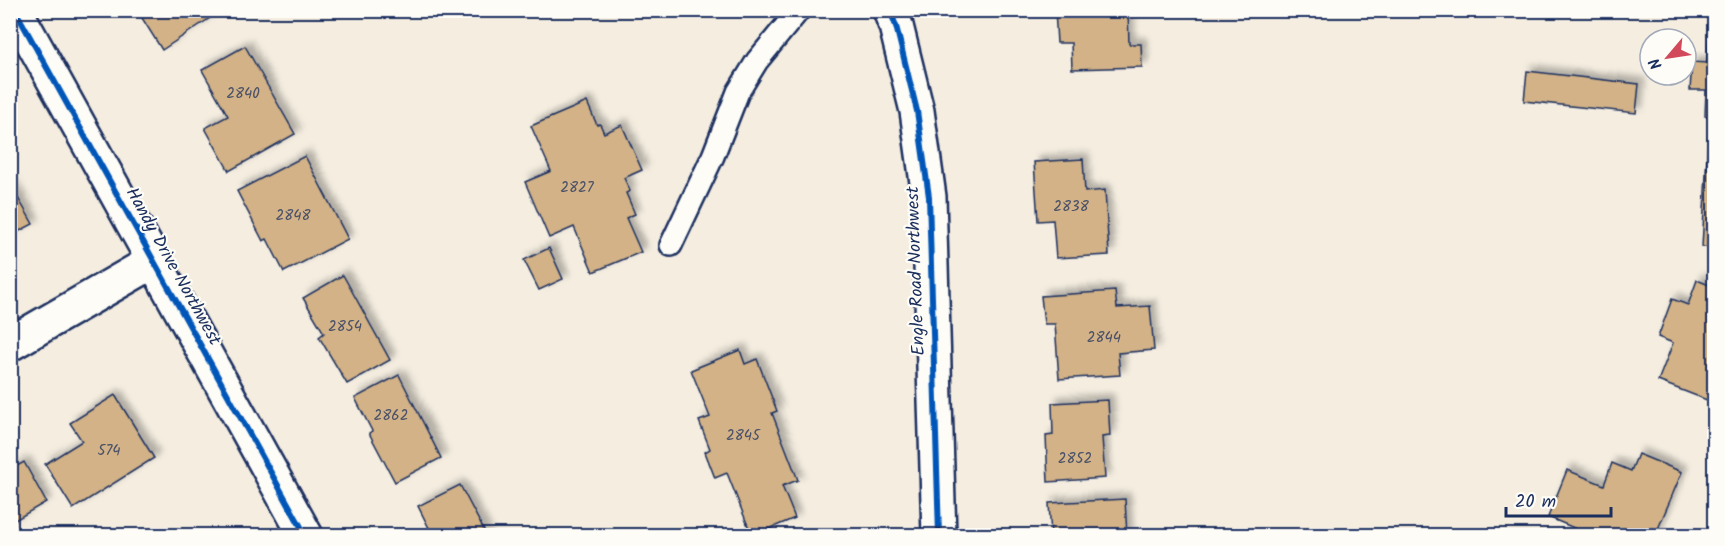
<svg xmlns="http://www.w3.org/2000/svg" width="1725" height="546" font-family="Kalam,sans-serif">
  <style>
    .building { fill: #d2b286; stroke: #1b2f5e; stroke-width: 1.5; filter: url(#shadow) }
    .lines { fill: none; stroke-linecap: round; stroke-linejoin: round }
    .lane-casing { stroke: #1b2f5e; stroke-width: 26 }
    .street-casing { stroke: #1b2f5e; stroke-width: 38 }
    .lane { stroke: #fdfcf7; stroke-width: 21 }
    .street { stroke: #fdfcf7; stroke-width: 33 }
    .cycleway-casing { stroke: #fdfcf7; stroke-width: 10 }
    .cycleway { stroke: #0057b8; stroke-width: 6 }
    .labels { text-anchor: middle; stroke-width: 4.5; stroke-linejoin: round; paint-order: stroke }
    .number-label { font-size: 15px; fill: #495068 }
    .street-label { font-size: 18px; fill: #1b2f5e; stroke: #fdfcf7 }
  </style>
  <defs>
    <filter id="shadow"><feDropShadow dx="5.5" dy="-5.5" stdDeviation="3" flood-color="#0004"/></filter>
  </defs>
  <rect width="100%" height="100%" fill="#f4ede0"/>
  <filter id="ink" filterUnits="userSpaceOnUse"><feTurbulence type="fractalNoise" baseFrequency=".0167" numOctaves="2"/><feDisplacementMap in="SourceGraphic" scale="12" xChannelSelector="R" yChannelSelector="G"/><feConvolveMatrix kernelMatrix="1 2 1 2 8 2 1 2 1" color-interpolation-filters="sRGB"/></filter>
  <g filter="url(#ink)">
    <g class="building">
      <polygon points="137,10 222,10 162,50"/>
      <polygon points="1055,10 1128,10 1129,44 1141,44 1142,67 1072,69 1071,43 1057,43"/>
      <polygon points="1710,10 1714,10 1714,117 1705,116 1706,90 1690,90 1692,62 1707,63"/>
      <polygon points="245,46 295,134 229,171 205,128 228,116 202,70"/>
      <polygon points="1527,71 1639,84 1636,113 1524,101"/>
      <polygon points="587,102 597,125 600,124 604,133 622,125 642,170 624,178 630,191 626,193 635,214 626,218 641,252 593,272 574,227 549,238 525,182 551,171 531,126"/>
      <polygon points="1708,138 1714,138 1714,248 1702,247"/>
      <polygon points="305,156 348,239 284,272 267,239 263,241 237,191"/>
      <polygon points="1083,159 1085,192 1105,190 1109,255 1056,258 1053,220 1038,221 1034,162"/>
      <polygon points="10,184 33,224 10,236"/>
      <polygon points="549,248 563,279 539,290 524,260"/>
      <polygon points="343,275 390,360 347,384 319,337 324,333 303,298"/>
      <polygon points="1697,280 1714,287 1714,382 1707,400 1658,381 1673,343 1658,337 1672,299 1688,305"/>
      <polygon points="1115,291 1117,308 1150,306 1154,350 1118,353 1120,375 1059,379 1055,324 1044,324 1041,296"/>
      <polygon points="740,350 745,364 757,359 777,411 772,413 798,480 782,486 795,518 752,536 727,473 715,478 705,452 710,449 699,421 710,417 691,370"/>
      <polygon points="399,375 441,458 395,482 369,433 372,431 355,398"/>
      <polygon points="115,395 154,458 73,509 45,464 82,441 70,423"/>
      <polygon points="1108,400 1110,436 1102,437 1105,478 1048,482 1046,436 1053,435 1052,403"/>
      <polygon points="1638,454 1682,472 1655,536 1593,536 1548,517 1567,470 1604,485 1612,463 1631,471"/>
      <polygon points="24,462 46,502 10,523 10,470"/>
      <polygon points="460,485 487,536 433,536 418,506"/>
      <polygon points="1125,499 1127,536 1051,536 1049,503"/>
    </g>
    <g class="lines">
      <defs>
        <polyline id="lane" points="671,245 713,156 738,92 757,61 799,10"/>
        <g id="street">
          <polyline points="15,10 306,536"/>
          <polyline points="890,10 896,26 917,111 929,197 939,536"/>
          <polyline points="10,344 154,261"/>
        </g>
      </defs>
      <use href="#lane" class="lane-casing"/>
      <use href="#street" class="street-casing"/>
      <use href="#lane" class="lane"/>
      <use href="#street" class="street"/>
      <defs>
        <g id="cycleway">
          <polyline points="15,10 306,536"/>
          <polyline points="890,10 896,26 917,111 929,197 939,536"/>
        </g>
      </defs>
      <use href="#cycleway" class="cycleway-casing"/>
      <use href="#cycleway" class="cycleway"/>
    </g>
  </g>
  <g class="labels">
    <g class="number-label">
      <text x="243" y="98">2840</text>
      <text x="577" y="192">2827</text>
      <text x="1071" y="211">2838</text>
      <text x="293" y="220">2848</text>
      <text x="345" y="331">2854</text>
      <text x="1104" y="342">2844</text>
      <text x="391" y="420">2862</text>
      <text x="743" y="440">2845</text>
      <text x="109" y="455">574</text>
      <text x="1075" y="463">2852</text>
    </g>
    <g class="street-label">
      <text transform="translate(174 266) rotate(61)" y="6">Handy Drive Northwest</text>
      <text transform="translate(915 271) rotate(-92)" y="6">Engle Road Northwest</text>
    </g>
  </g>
  <rect width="1725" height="546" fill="none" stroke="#fdfcf7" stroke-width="36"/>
  <rect x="18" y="18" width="1689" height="510" fill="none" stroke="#1b2f5e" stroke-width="2" filter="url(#ink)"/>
  <g transform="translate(1668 57) rotate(241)"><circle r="28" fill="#fdfcf7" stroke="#a3aaba" stroke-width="1.5"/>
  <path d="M0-4.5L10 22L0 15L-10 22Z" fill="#d1495b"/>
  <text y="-9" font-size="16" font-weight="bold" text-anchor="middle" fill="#1b2f5e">N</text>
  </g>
  <path d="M1506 507v9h105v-9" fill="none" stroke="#1b2f5e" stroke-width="3"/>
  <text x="1515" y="507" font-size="18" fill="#1b2f5e" stroke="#fdfcf7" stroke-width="4.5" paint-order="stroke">20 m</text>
</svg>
